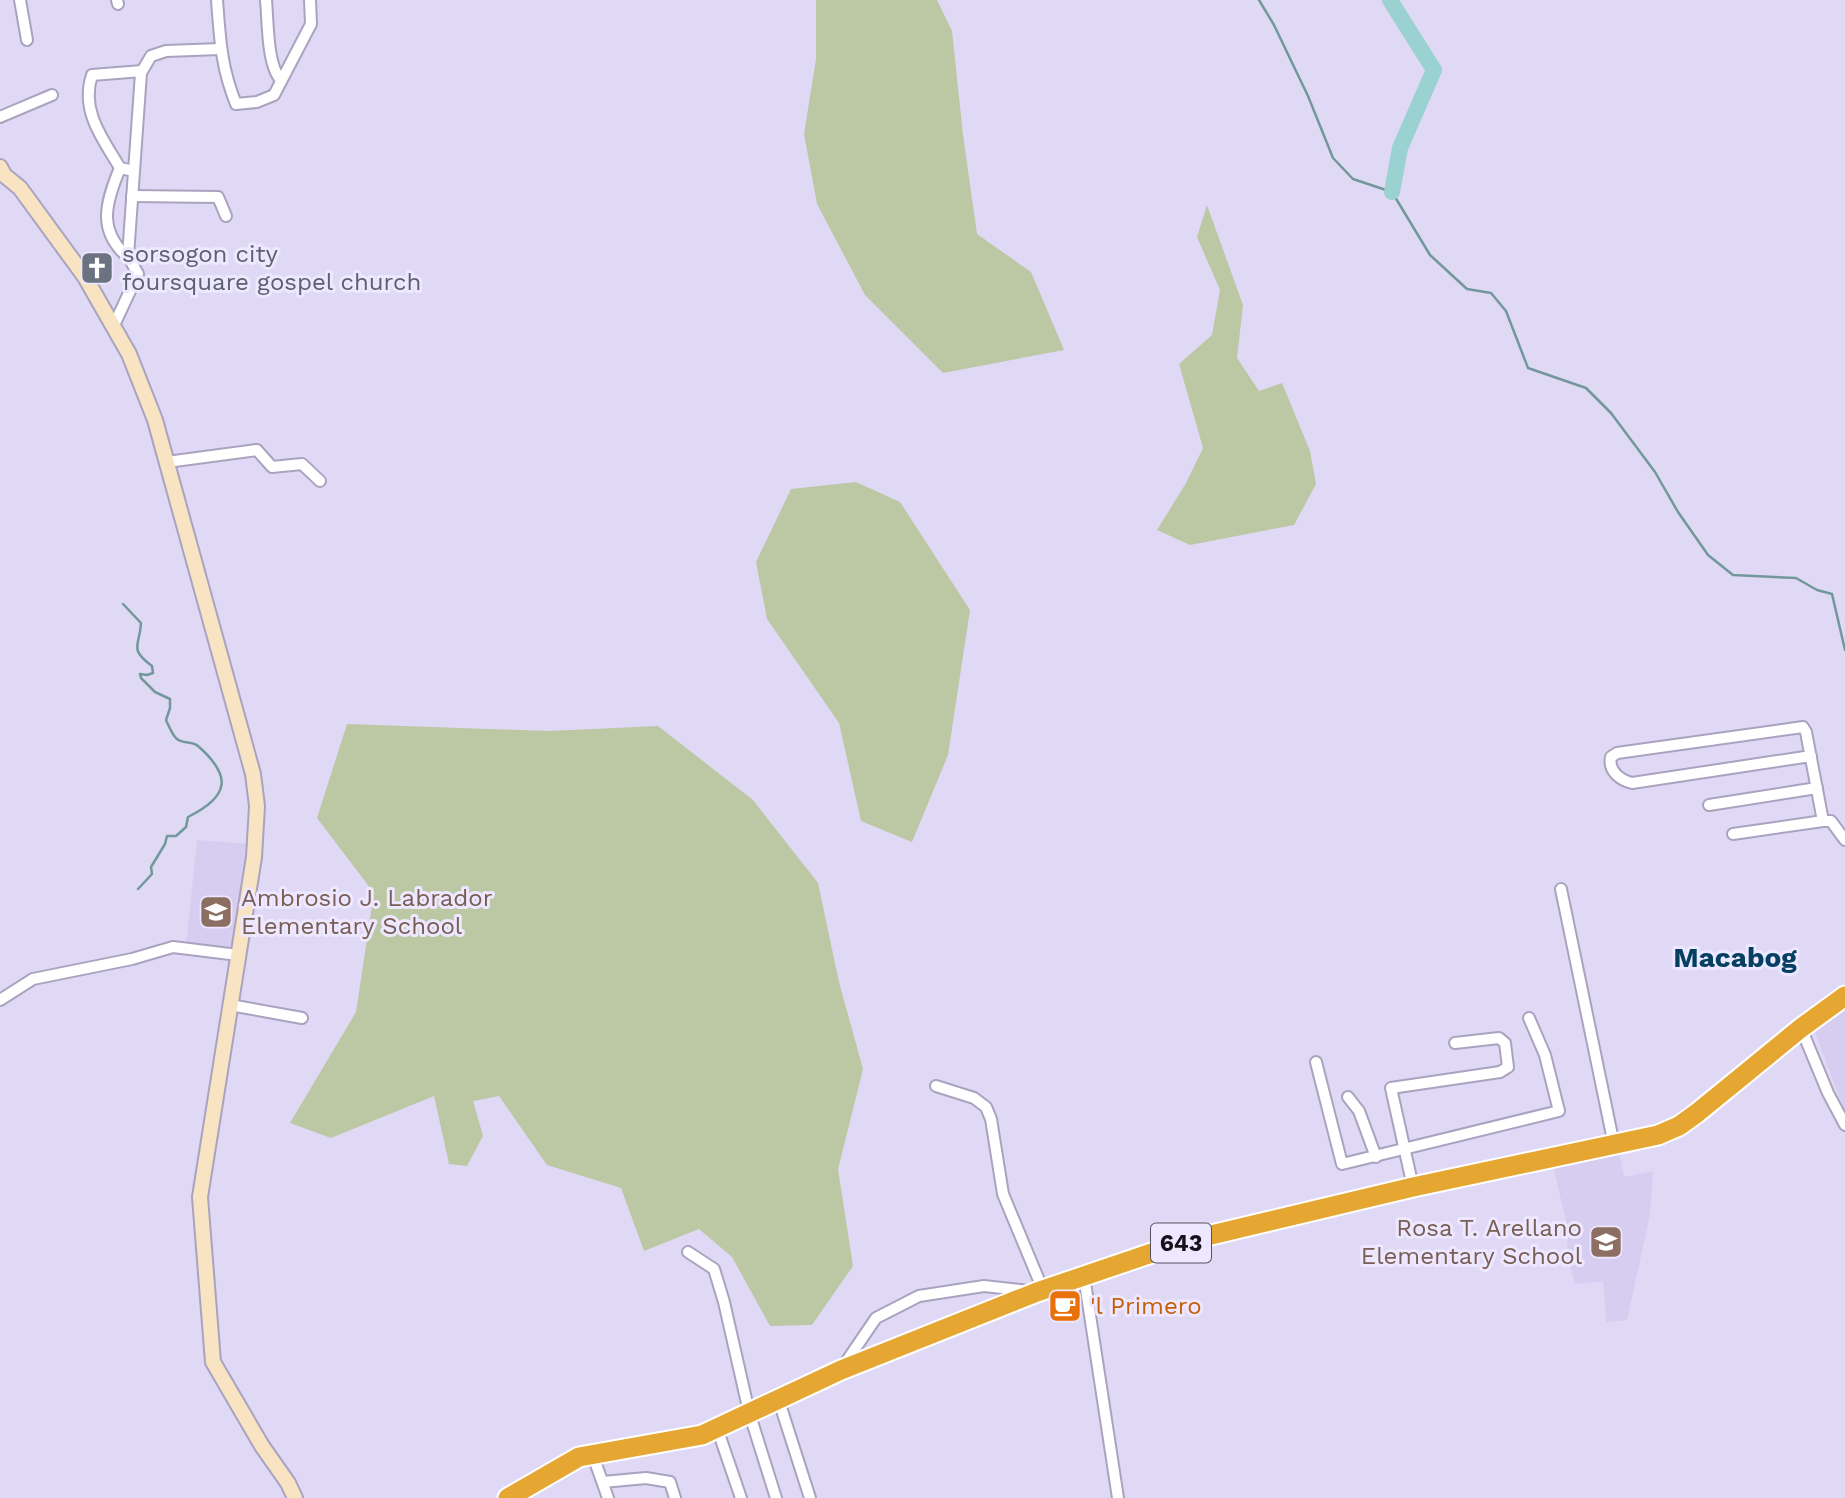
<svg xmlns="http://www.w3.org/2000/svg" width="1845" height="1498" font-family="'Work Sans',sans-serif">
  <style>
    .built { fill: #d6cdf1 }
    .green { fill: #bcc7a3 }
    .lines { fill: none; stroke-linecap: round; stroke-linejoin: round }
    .stream { stroke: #72989b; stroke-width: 2.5 }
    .river { stroke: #9ad1d1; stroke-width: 16 }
    .street-casing { stroke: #aaa3bf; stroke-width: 14 }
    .secondary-casing { stroke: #aaa3bf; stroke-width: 18 }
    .highway-casing { stroke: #fff; stroke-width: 23 }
    .street { stroke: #fff; stroke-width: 10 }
    .secondary { stroke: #f8e4c2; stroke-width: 14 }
    .highway { stroke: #e6a632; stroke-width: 19 }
    .labels { text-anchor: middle; stroke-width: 6; stroke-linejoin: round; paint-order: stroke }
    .shield { fill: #ede7ff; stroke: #565260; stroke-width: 2 }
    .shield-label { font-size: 23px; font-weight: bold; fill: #15121c }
    .worship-label { font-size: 24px; fill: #5b616d; stroke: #ede7ff; text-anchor: start }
    .education-label { font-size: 24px; fill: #785e54; stroke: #ede7ff; text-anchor: start }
    .food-label { font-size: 24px; fill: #c56008; stroke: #ede7ff; text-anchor: start }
    .quarter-label { font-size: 28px; font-weight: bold; fill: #053f61; stroke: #ede7ff }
  </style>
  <rect width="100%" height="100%" fill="#e0d9f6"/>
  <g class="built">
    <polygon points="197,840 251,844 237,950 186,945"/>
    <polygon points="1845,1010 1845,1113 1815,1032"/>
    <polygon points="1619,1151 1624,1177 1653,1171 1650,1215 1627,1320 1606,1322 1603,1281 1575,1284 1567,1256 1568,1229 1553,1166"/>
  </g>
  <g class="green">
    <polygon points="816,0 937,0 952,31 963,135 977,234 1031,272 1064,350 943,373 865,295 817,204 804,134 816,59"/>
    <polygon points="1207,205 1243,305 1237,358 1259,391 1282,383 1310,451 1316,484 1294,525 1190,545 1157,530 1186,483 1203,448 1179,364 1212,335 1220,290 1197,237"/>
    <polygon points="856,482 900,502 970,610 948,755 912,842 861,821 839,723 767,619 756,562 791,489"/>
    <polygon points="347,724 549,731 658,726 753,800 818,883 839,982 863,1069 838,1169 853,1266 812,1325 770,1326 732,1257 699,1229 644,1251 621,1188 547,1165 499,1096 473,1101 483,1136 467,1166 449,1164 434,1096 331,1138 290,1123 356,1012 374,893 317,818"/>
  </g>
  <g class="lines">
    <g class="stream">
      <polyline points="1259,0 1274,25 1308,96 1333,158 1353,179 1392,192 1430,255 1467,289 1491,293 1506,311 1528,368 1586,388 1611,413 1655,472 1678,512 1708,555 1733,575 1796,578 1817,590 1832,594 1845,650"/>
      <path d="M 123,604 L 141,623 C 140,646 128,648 152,666 L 153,673 L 147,675 L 140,674 L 141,678 L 155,692 L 170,699 L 170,708 L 166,720 C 169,726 172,735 177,739 C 183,744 193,741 198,746 C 232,776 230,796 188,817 L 186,827 L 176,836 L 167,836 L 165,844 L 151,867 L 152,874 L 138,889"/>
    </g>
    <polyline class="river" points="1390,0 1434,70 1400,148 1392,192"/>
    <defs>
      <g id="street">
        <polyline points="20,0 27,40"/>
        <polyline points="117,0 118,4"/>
        <path d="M 217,0 C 220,39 221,67 236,104 L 257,102 L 274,95 L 311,24 L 310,0"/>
        <path d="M 266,0 C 268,21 267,66 281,80"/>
        <polyline points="0,117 52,95"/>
        <path d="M 120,168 C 105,204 97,232 130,259"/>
        <path d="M 134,171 L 120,168 C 103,139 80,111 92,75 L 142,71"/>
        <polyline points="132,196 218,197 226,216"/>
        <polyline points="114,325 138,274 128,256 141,73 151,56 166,51 220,49"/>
        <polyline points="167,462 257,450 272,467 302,464 320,481"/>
        <path d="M 1811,756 L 1632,783 C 1620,780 1608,771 1611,757 L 1617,753 L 1803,727 L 1806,732 L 1823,821 L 1831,821 L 1845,840"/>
        <polyline points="1709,805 1817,788"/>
        <polyline points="1733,834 1823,821"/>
        <polyline points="1561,889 1614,1145"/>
        <polyline points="0,1000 33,979 132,959 173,947 238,955"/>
        <polyline points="230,1005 302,1018"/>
        <polyline points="1801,1028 1828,1093 1845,1125"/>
        <polyline points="1316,1062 1342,1164 1559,1111 1545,1055 1529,1018"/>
        <polyline points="936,1086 974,1098 986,1107 991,1119 1003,1194 1043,1290"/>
        <polyline points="1348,1097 1359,1111 1376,1157"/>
        <polyline points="1413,1187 1391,1088 1500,1072 1508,1067 1505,1043 1499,1038 1455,1043"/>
        <polyline points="688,1252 714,1269 724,1302 749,1412 776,1498"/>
        <polyline points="1084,1276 1118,1498"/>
        <polyline points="844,1365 876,1318 919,1296 984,1286 1030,1291"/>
        <polyline points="778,1398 810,1498"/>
        <polyline points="717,1428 741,1498"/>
        <polyline points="592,1453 608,1498"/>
        <polyline points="603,1482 646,1478 670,1482 675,1498"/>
      </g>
      <polyline id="secondary" points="0,167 4,175 20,188 85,277 129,354 155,420 253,774 257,806 254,857 200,1197 213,1362 262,1446 288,1483 295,1498"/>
      <polyline id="highway" points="508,1498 579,1457 702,1435 841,1370 1037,1292 1190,1240 1413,1187 1658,1135 1679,1126 1697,1113 1801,1028 1845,996"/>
    </defs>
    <use href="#street" class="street-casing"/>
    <use href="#secondary" class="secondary-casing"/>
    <use href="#highway" class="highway-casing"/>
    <use href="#street" class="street"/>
    <use href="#secondary" class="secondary"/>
    <use href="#highway" class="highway"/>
  </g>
  <defs>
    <symbol id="church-square" viewBox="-11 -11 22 22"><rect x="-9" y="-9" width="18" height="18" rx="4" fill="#6b7280" stroke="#ede7ff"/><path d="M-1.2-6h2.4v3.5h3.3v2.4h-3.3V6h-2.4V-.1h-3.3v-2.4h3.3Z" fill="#fff"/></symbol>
    <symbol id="school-square" viewBox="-11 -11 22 22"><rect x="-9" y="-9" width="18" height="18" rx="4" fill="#8d6e63" stroke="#ede7ff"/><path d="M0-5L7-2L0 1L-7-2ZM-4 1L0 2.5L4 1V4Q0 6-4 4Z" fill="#fff"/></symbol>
    <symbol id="cafe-square" viewBox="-11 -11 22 22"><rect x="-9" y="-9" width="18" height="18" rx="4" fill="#e8710a" stroke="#ede7ff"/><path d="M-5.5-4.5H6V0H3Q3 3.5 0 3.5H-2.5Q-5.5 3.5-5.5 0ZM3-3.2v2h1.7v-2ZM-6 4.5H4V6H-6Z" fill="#fff"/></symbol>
  </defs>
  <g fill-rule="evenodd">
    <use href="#church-square" x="78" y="249" width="38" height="38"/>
    <use href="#school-square" x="197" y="893" width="38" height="38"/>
    <use href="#school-square" x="1587" y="1223" width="38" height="38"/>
    <use href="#cafe-square" x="1046" y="1287" width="38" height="38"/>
  </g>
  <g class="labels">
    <rect class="shield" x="1151" y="1223.5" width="60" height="39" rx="5"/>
    <g class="shield-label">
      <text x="1181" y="1251">643</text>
    </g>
    <g class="worship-label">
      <text x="122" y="262">sorsogon city<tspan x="122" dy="28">foursquare gospel church</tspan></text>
    </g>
    <g class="education-label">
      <text x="241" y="906">Ambrosio J. Labrador<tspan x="241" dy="28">Elementary School</tspan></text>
      <text x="1582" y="1236" text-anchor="end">Rosa T. Arellano<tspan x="1582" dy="28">Elementary School</tspan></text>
    </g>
    <g class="food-label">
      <text x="1090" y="1314">'l Primero</text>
    </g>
    <g class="quarter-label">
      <text x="1735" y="967">Macabog</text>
    </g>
  </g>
</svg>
